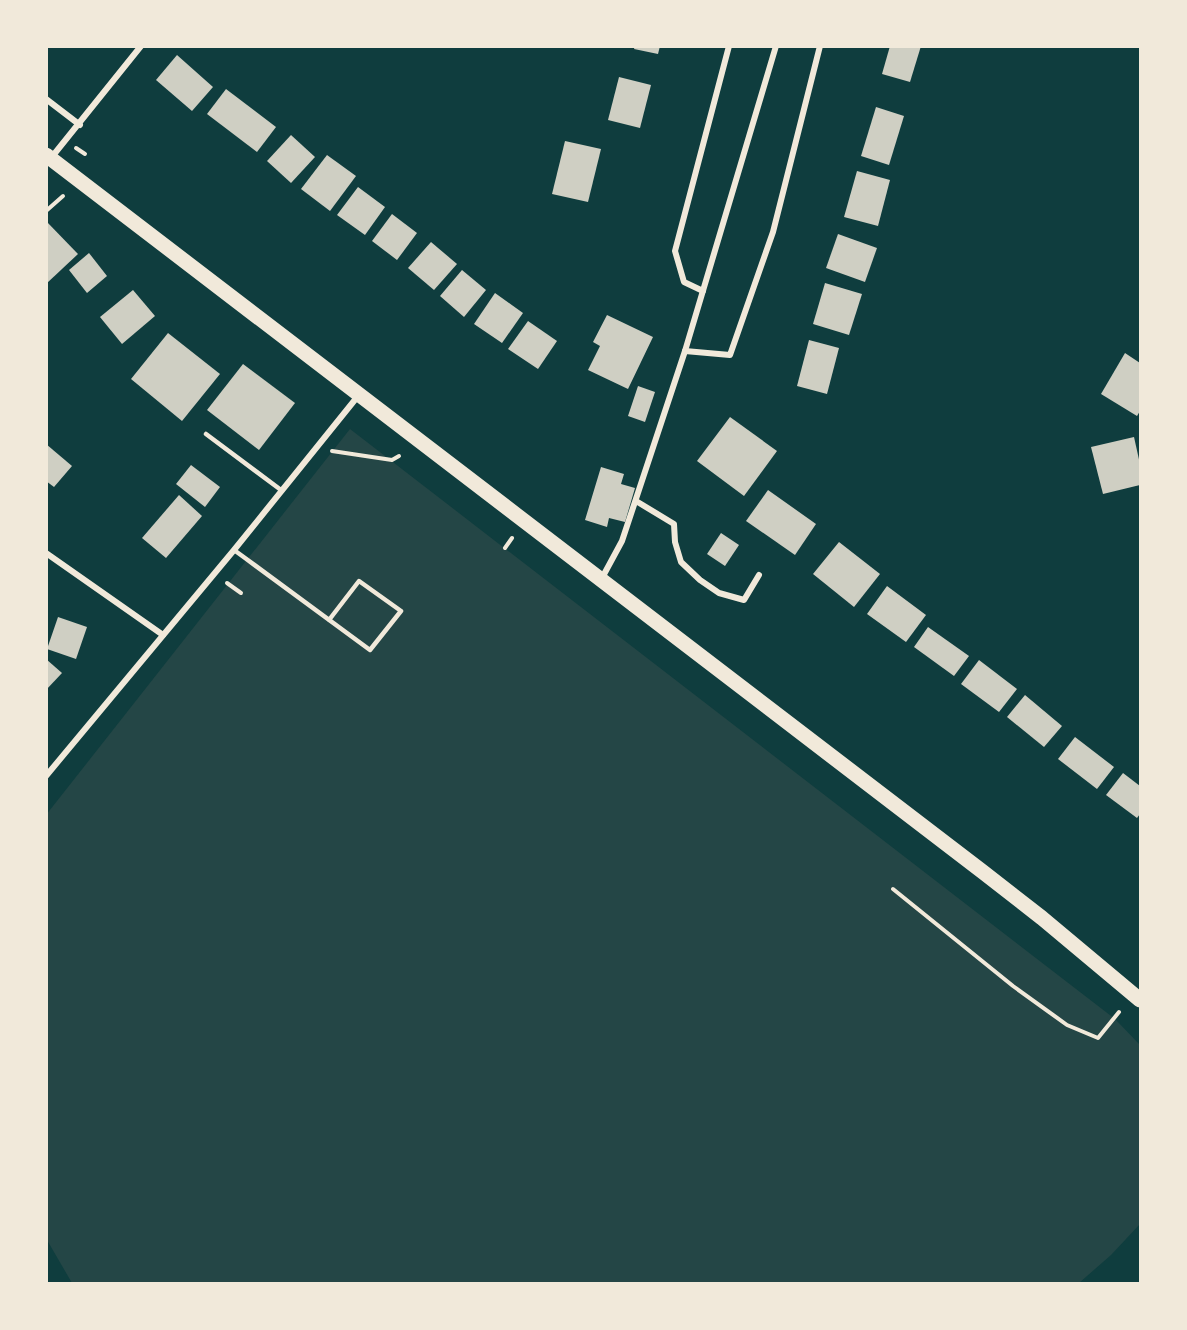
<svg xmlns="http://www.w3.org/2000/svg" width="1187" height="1330" font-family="Barlow,sans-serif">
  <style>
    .green { fill: #244646 }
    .building { fill: #cfcfc3 }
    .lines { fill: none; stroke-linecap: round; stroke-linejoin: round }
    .path { stroke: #f1e9da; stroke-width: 4 }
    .service { stroke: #f1e9da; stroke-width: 4.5 }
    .minor { stroke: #f1e9da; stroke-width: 6 }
    .primary { stroke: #f1e9da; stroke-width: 15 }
  </style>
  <rect width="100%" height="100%" fill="#0f3d3e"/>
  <polygon class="green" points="350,429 1115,1019 1140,1045 1140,1224 1111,1255 1079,1283 72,1283 47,1240 46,815"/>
  <g class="building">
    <polygon points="635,46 660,46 658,54 634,49"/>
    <polygon points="890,46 921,46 910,82 882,74"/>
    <polygon points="177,55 213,87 192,111 156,80"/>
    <polygon points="619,77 651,85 640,128 608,120"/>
    <polygon points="226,89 276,127 257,152 207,114"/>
    <polygon points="876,107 904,116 889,165 861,156"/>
    <polygon points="291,135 315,157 291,183 267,161"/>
    <polygon points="565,141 601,149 588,202 552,194"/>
    <polygon points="327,155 356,176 330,211 301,189"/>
    <polygon points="857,171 890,180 878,226 844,217"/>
    <polygon points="358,187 385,207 365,235 337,215"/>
    <polygon points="392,214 417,233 397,260 372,241"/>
    <polygon points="46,221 78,254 46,284"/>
    <polygon points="838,234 877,248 865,282 826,268"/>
    <polygon points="431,242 457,264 434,290 408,268"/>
    <polygon points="89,253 107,276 87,293 69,270"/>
    <polygon points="462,270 486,290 464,317 440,296"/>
    <polygon points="825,283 862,294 849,335 813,324"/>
    <polygon points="133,290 155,316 122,344 100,317"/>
    <polygon points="495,293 523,313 502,343 474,324"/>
    <polygon points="607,315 653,337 628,389 588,370 600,346 593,342"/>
    <polygon points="528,321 557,341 538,369 508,349"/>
    <polygon points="168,333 220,374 182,421 131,379"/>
    <polygon points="809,340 839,348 827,394 797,386"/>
    <polygon points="1125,353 1140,363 1140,411 1137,416 1101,394"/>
    <polygon points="243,364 295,403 259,450 207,410"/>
    <polygon points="638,386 655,392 645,422 628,416"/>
    <polygon points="730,417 777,451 744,496 697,461"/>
    <polygon points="1134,437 1140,464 1140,485 1103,494 1091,447"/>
    <polygon points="46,444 72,466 54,487 46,481"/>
    <polygon points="191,465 220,487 205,507 176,484"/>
    <polygon points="601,467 624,474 621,484 635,488 625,522 609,518 607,527 585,520"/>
    <polygon points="768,490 816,524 795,555 746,521"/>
    <polygon points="179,495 202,516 166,558 142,538"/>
    <polygon points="721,533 739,545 725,566 707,554"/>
    <polygon points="839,542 880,574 854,607 813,574"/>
    <polygon points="887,586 926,615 906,642 867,614"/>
    <polygon points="58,617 87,627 76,659 47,649"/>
    <polygon points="928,627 969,656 954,676 914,647"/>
    <polygon points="46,659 62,673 46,690"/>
    <polygon points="979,660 1017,689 999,712 961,684"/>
    <polygon points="1025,695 1062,726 1044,747 1007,717"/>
    <polygon points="1075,737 1114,767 1097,789 1058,759"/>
    <polygon points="1123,773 1140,786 1140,814 1137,818 1106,795"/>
  </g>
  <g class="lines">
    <g class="path">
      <polyline points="76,148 85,154"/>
      <polyline points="46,211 63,196"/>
      <polyline points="332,451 392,460 399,456"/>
      <polyline points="505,548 512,538"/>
      <polyline points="227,583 241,593"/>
      <polyline points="893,889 1013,986 1067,1025 1098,1038 1119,1012"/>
    </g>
    <g class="service">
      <polyline points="206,434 281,490"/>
      <polyline points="234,550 245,558 370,650 401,611 359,581 329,620"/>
    </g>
    <g class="minor">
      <polyline points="46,99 80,125"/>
      <polyline points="51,158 141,46"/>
      <polyline points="703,291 684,282 675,251 729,46"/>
      <polyline points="685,351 730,355 773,232 820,46"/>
      <polyline points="636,501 674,524 675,542 681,562 700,580 719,593 744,600 759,575"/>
      <polyline points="46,553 163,635"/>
      <polyline points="602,578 622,541 685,351 776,46"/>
      <polyline points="46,776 234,550 358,396"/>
    </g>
    <polyline class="primary" points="46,155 983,872 1042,918 1140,1000"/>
  </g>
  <rect width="1187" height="1330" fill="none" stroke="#f1e9da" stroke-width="96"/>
</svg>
